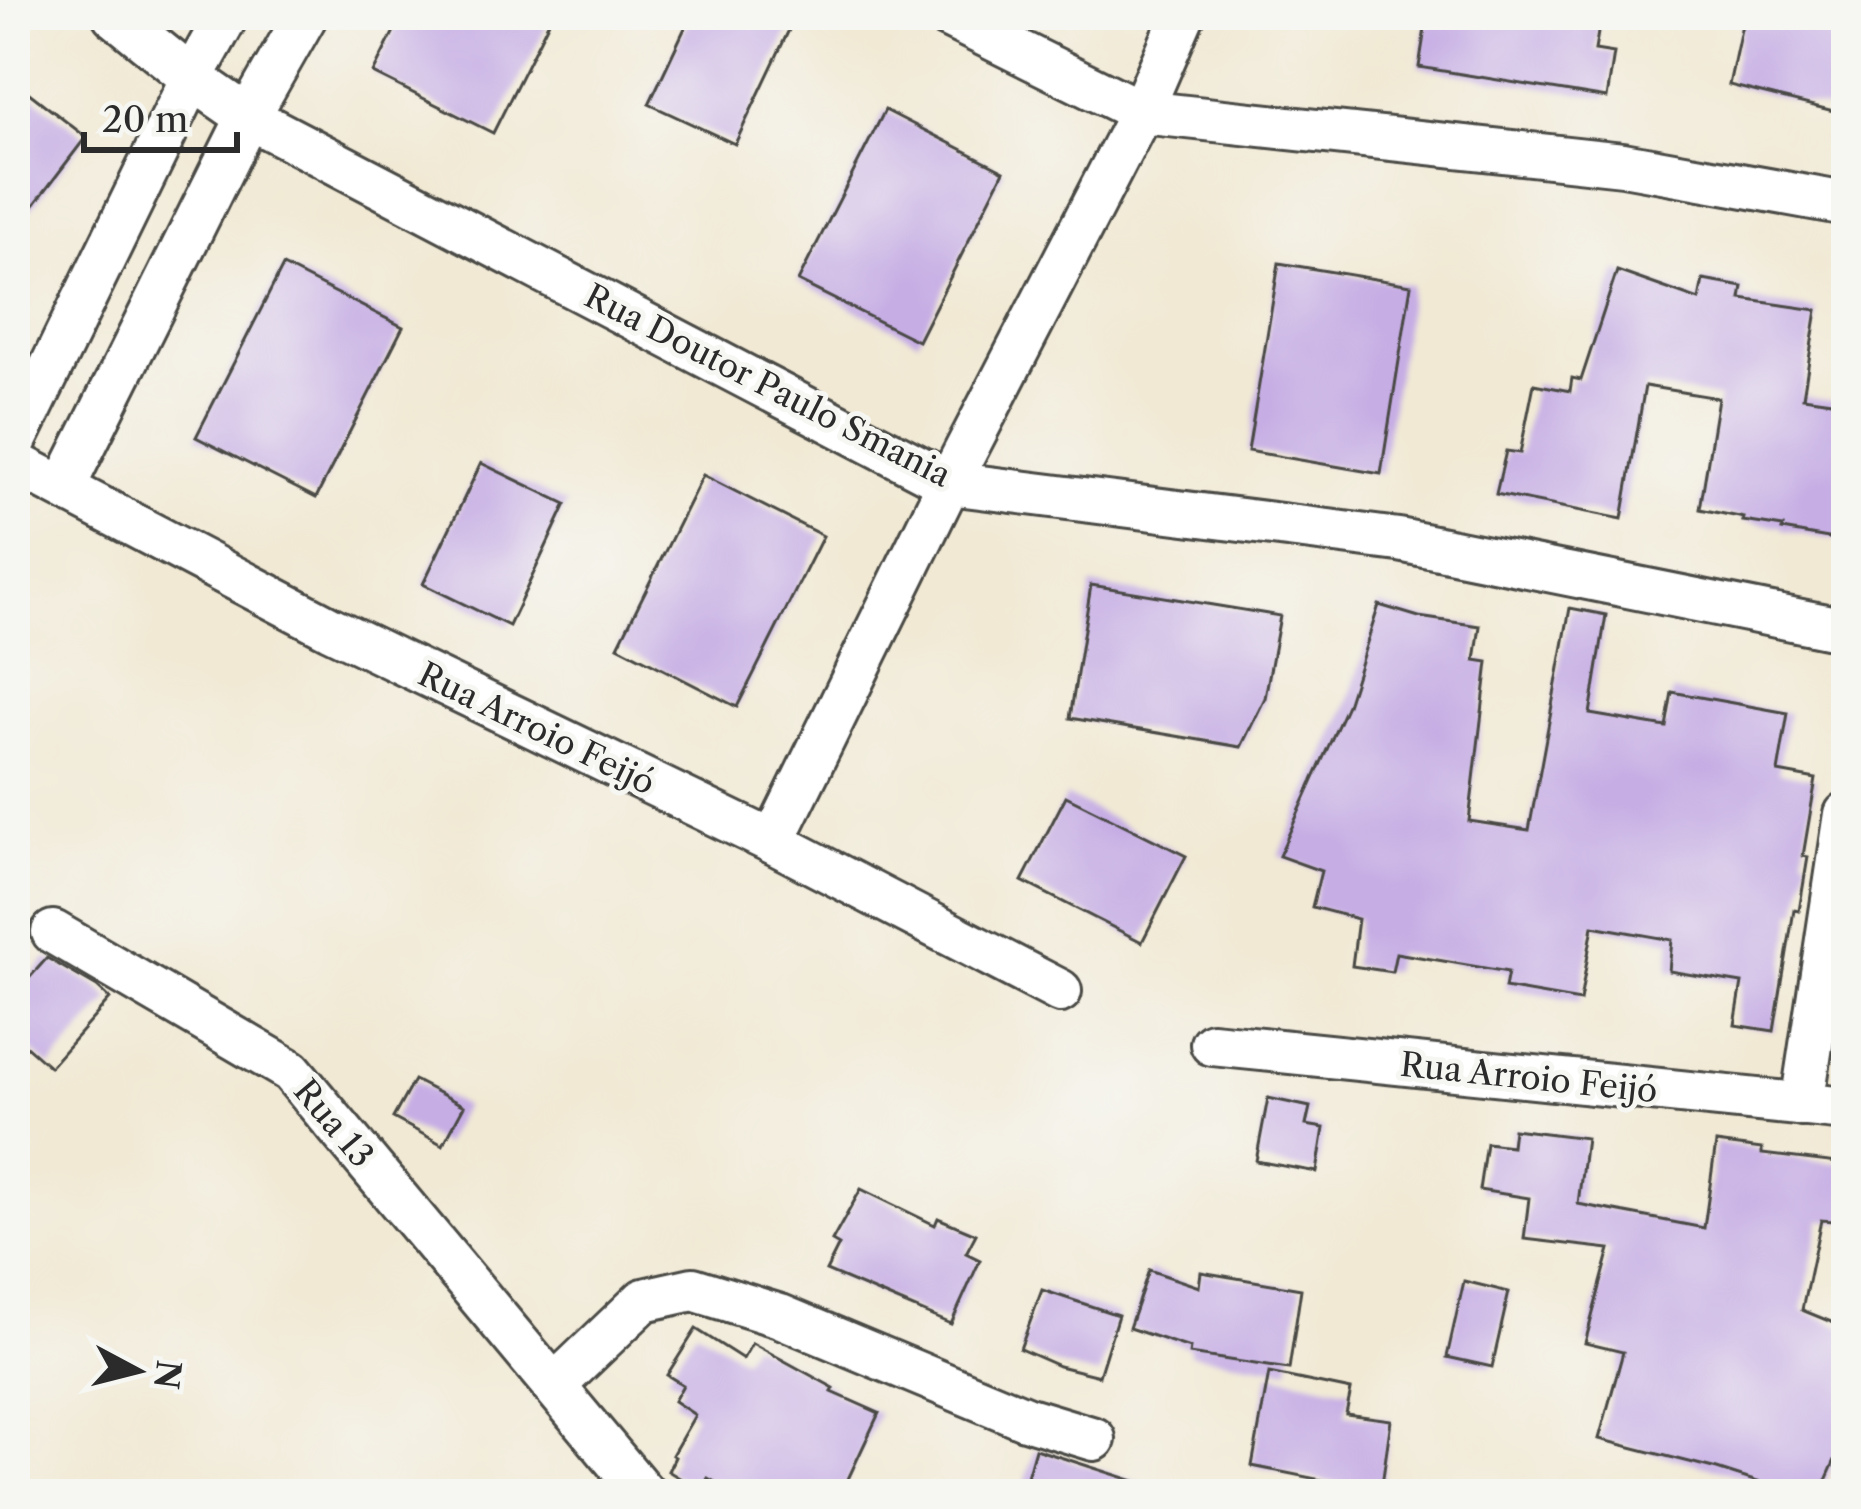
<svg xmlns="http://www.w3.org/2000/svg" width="1861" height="1509" font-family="'Libre Caslon Text',serif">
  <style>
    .building { fill: #c6ade4 }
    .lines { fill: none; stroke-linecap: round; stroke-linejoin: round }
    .street-casing { stroke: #494844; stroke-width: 48 }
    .street { stroke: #fff; stroke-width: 42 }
    .labels { text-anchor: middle; stroke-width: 10; stroke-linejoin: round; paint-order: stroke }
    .street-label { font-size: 33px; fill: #2b2b2b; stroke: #f6f6f2 }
  </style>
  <rect width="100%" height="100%" fill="#f6f6f2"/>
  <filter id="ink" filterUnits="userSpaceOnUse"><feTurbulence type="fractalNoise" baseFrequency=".00833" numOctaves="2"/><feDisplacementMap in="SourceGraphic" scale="24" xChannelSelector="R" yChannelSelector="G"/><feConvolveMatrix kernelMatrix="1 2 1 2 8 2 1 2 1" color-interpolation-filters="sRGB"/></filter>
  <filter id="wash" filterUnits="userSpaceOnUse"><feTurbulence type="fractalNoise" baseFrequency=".004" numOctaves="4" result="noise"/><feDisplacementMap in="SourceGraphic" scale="48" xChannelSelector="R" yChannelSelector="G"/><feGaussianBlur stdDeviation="2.7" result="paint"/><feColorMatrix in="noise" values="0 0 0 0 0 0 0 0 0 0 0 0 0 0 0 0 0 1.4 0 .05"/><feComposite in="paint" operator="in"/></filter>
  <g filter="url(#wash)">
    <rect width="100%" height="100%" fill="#f1e9d4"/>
    <g id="blocks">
      <g class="building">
        <polygon points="402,15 552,15 493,133 373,73"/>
        <polygon points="691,15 796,15 735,144 649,104"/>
        <polygon points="1448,15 1601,15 1595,50 1614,53 1607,98 1419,67 1426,22 1446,25"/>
        <polygon points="1744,15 1832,15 1831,23 1846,25 1846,114 1729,85"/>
        <polygon points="15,82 86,137 15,230"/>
        <polygon points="885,110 1004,171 918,341 798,281"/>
        <polygon points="1279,263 1411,285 1381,474 1248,451"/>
        <polygon points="283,266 403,327 316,498 196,437"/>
        <polygon points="1617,271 1699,300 1703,280 1743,287 1741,299 1817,310 1803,397 1846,403 1846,541 1782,530 1783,527 1743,521 1744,518 1700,509 1718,398 1645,386 1622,519 1496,494 1506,451 1520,453 1534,384 1570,391 1572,378 1581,380"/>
        <polygon points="481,463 566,504 509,626 423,584"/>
        <polygon points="703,475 823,536 737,707 618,646"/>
        <polygon points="1091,585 1280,616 1265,698 1241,747 1070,718"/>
        <polygon points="1379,605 1419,617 1480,626 1475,660 1488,662 1469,821 1529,830 1570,608 1606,615 1590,714 1666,727 1672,692 1788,713 1778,772 1816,779 1803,856 1808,857 1799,911 1794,910 1774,1031 1735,1025 1742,983 1669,971 1672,940 1593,926 1580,1001 1505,988 1508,972 1396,953 1392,972 1352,966 1358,919 1312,907 1321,871 1279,856 1347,705"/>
        <polygon points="1066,796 1186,856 1142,942 1022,881"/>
        <polygon points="47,958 97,987 110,999 50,1067 15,1036 15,994"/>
        <polygon points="414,1080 464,1106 443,1145 393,1118"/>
        <polygon points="1268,1098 1310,1107 1306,1125 1324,1128 1317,1172 1256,1161"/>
        <polygon points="1513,1129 1586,1138 1578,1204 1704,1228 1716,1143 1762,1149 1762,1154 1846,1164 1846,1222 1821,1220 1802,1310 1846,1328 1846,1435 1820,1494 1795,1494 1717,1469 1599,1439 1623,1352 1585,1343 1610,1249 1524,1239 1529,1198 1479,1190 1486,1143 1511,1146"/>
        <polygon points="861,1189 935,1225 938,1218 976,1234 966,1253 980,1260 951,1324 826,1271 839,1245 832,1241"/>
        <polygon points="1149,1270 1199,1287 1201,1272 1301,1289 1289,1369 1189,1354 1190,1348 1129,1328"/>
        <polygon points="1464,1281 1509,1292 1492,1367 1447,1357"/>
        <polygon points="1042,1290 1118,1315 1099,1376 1059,1366 1020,1349"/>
        <polygon points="696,1329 743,1359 752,1343 834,1388 832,1392 879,1413 841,1494 736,1494 708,1478 701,1491 668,1471 675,1457 672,1455 695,1415 674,1401 683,1385 667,1375"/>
        <polygon points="1269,1373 1351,1390 1346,1414 1391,1420 1381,1492 1252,1466"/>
        <polygon points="1035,1449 1147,1485 1145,1494 1022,1494"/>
      </g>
    </g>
  </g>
  <g filter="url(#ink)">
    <use href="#blocks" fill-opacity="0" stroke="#494844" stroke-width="3"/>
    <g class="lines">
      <defs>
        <g id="street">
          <polyline points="114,15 192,78 248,117 949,483 1399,540 1846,630"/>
          <polyline points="945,15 1141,112 1623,164 1846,204"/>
          <polyline points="15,441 192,78 227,15"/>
          <polyline points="15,463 330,628 773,842 1060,991"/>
          <polyline points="64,487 248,117 306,15"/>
          <polyline points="773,842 949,483 1141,112 1183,15"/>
          <polyline points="53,932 291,1071 644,1494"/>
          <polyline points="1212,1044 1846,1109"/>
          <polyline points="1802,1105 1846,814"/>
          <polyline points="554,1386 644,1300 693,1289 780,1316 1025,1418 1094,1439"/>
        </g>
      </defs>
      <use href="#street" class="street-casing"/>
      <use href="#street" class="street"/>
    </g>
  </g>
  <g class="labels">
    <g class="street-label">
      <text transform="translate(768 385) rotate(27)" y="12">Rua Doutor Paulo Smania</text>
      <text transform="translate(537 728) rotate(26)" y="12">Rua Arroio Feijó</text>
      <text transform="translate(1529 1077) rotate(6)" y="12">Rua Arroio Feijó</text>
      <text transform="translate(334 1123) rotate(50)" y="12">Rua 13</text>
    </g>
  </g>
  <rect width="1861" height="1509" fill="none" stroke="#f6f6f2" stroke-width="60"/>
  <g transform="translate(138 1371) rotate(97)" stroke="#f6f6f2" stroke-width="9" paint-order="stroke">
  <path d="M0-9L21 45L0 30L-21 45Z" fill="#2b2b2b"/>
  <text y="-18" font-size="33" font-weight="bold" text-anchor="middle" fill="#2b2b2b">N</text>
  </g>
  <path d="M84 132v18h153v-18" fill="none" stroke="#2b2b2b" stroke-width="6"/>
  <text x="102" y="132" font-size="36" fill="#2b2b2b" stroke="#f6f6f2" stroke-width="9" paint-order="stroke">20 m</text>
</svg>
